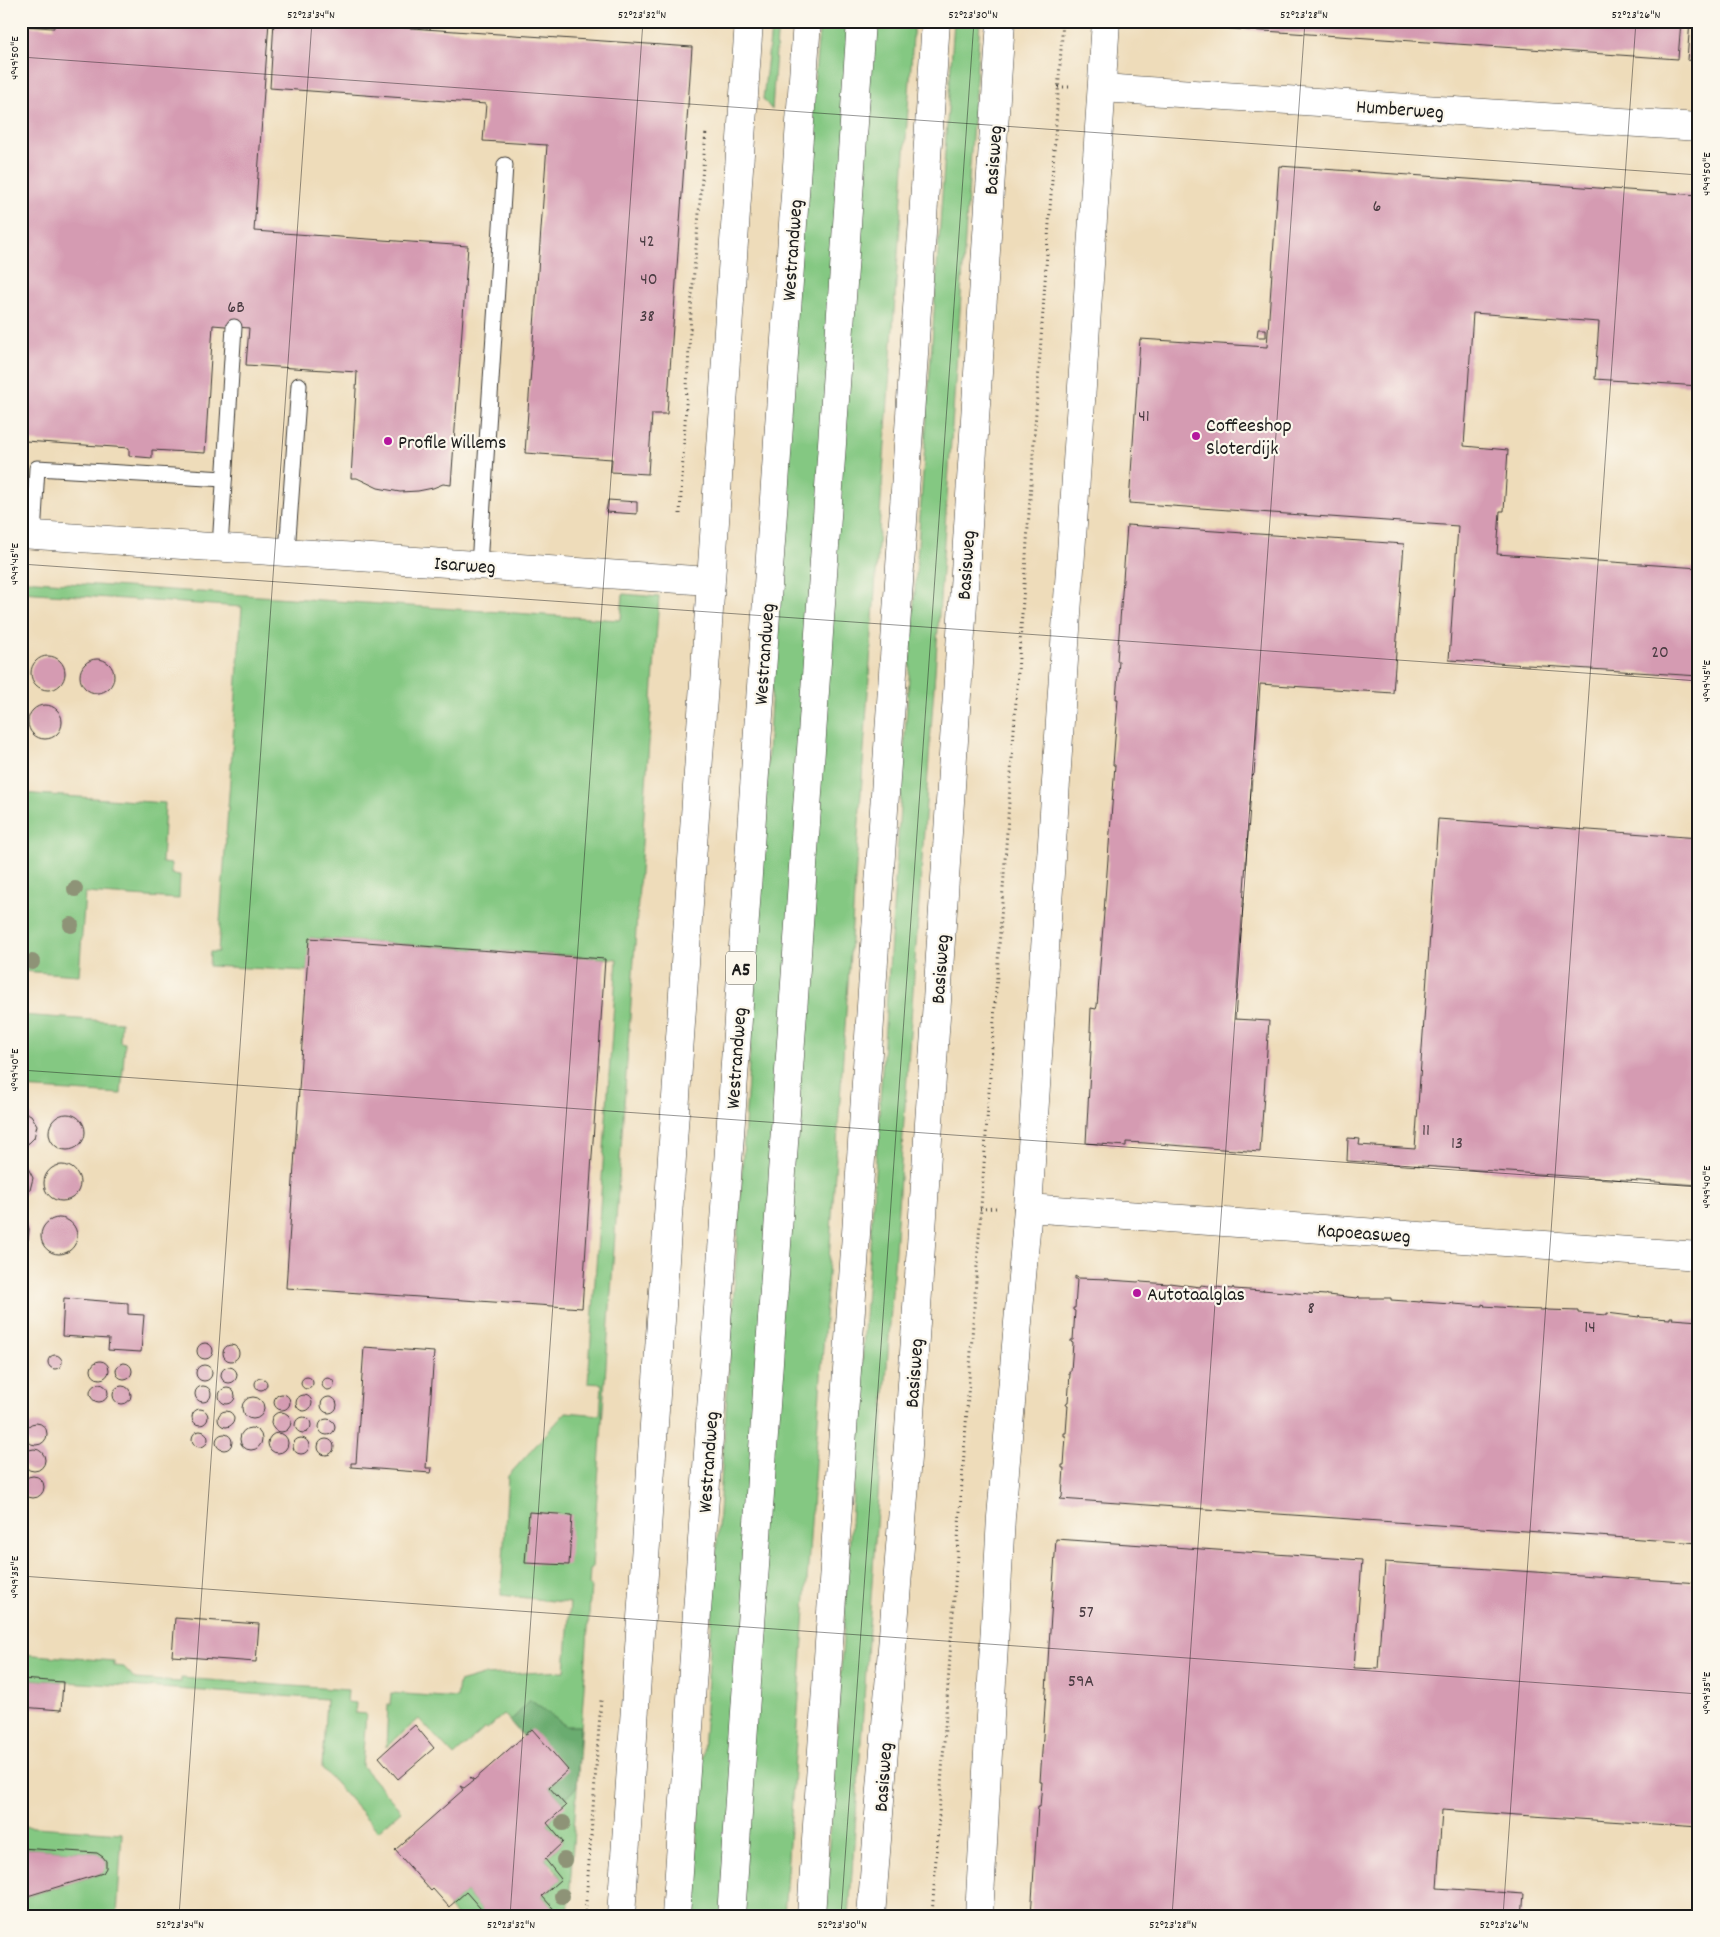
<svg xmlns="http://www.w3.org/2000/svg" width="1720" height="1937" font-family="Dekko,sans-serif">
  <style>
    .green { fill: #84c882; stroke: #50724f }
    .forest { fill: #6bac70; stroke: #446446 }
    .building { fill: #d59bb2 }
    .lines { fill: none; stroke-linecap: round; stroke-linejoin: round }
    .lane-casing { stroke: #3c3934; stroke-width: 17 }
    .street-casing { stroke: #3c3934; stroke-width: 29 }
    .secondary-casing { stroke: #3c3934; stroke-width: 29 }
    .highway-casing { stroke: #3c3934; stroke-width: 29 }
    .path { stroke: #3c3934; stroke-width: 3; stroke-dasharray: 1 4; stroke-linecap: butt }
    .lane { stroke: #fff; stroke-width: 15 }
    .street { stroke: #fff; stroke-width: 28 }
    .secondary { stroke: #fff; stroke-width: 28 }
    .highway { stroke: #fff; stroke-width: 28 }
    .tree { fill: #8e9377 }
    .ticks { fill: none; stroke: #1c1c1c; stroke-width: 1; stroke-opacity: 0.45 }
    .poi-dot { fill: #b5179e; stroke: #fbf7ec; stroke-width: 2 }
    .labels { text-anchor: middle; stroke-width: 4.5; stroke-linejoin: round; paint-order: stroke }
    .number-label { font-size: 18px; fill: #4a3c42 }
    .shield { fill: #fbf7ec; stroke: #5f5e5a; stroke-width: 1 }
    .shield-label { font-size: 19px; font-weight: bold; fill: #1c1c1c }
    .street-label { font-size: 20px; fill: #1c1c1c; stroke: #fbf7ec }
    .poi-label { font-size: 20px; fill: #1c1c1c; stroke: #fbf7ec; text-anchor: start }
    .neatline { fill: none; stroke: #1c1c1c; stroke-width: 2 }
    .ticks-label { font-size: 12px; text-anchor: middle; fill: #1c1c1c }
  </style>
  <rect width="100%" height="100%" fill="#fbf7ec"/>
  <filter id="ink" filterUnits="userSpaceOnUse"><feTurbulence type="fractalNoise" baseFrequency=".02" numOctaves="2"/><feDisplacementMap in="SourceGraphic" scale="10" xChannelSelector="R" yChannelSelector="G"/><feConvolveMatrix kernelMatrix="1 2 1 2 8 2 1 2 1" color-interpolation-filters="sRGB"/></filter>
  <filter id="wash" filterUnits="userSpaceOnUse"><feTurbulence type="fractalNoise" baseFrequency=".0096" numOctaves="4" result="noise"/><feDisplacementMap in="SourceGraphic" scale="20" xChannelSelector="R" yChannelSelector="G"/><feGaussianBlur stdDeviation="1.12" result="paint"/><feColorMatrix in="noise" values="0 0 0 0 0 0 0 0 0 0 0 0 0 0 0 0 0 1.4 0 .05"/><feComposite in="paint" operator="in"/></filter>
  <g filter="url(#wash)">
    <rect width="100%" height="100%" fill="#eedcba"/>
    <g class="green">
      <polygon points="772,21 778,21 772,110 763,99"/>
      <polygon points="820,21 914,21 784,1916 692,1916 754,990 797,262"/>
      <polygon points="954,21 980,21 849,1916 824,1916"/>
      <polygon points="21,580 619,620 621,619 623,594 659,597 592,1568 590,1569 589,1585 591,1586 568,1916 558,1916 559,1914 542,1896 561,1879 555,1869 545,1859 563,1842 557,1833 556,1834 547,1823 558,1814 559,1778 504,1714 487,1729 485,1728 454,1756 419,1719 386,1747 388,1705 390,1705 391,1693 457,1698 459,1682 483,1675 565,1671 570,1603 501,1595 508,1476 566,1412 600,1415 602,1384 588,1383 617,959 310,938 307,971 209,966 210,952 218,952 242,607 21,592"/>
      <polygon points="21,793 165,803 162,863 171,864 171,874 180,875 179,899 85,893 79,975 21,971"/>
      <polygon points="21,1015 121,1022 120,1042 125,1043 121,1094 21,1088"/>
      <polygon points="21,1654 114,1661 114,1666 124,1667 135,1679 181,1682 181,1678 348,1690 347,1702 356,1703 355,1713 366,1714 362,1766 401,1811 378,1831 322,1768 326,1699 21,1679"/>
      <polygon points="21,1826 122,1833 117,1916 21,1916 21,1898 103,1873 107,1863 103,1857 97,1853 21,1848"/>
      <polygon points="466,1892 487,1916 456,1916 449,1907"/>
    </g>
    <polygon class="forest" points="530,1700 566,1726 580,1726 577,1787 562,1802 549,1787 567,1770 524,1737 510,1722"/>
    <g id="blocks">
      <g class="building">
        <polygon points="54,21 269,21 254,231 468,246 451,485 443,484 433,488 418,491 400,492 378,488 357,478 351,478 357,372 246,365 249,328 213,325 205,453 152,450 152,458 129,456 129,448 25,441 23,467 21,467 21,26 54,28"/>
        <polygon points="274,21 306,21 692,47 667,414 652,414 648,474 611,472 612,459 525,453 547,145 483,141 486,104 270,88"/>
        <polygon points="1161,21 1681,21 1678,59 1161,24"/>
        <polygon points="1690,21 1699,21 1699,61 1687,60"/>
        <polygon points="1279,166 1699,195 1699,386 1595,379 1599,322 1473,313 1464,446 1508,450 1504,511 1500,511 1497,554 1699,568 1699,676 1449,660 1458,526 1129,503 1140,339 1267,347"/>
        <polygon points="1258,329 1266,329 1266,337 1257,337"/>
        <polygon points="608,500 637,502 637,514 606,512"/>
        <polygon points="1127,525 1404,544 1393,693 1260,684 1254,774 1252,776 1235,1019 1269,1021 1260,1152 1145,1143 1126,1142 1126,1146 1086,1143 1092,1032 1090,1032 1091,1008 1096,1009 1097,1006 1115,765 1113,765 1118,699 1116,699 1119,661 1117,661"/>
        <circle cx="48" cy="673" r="17"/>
        <circle cx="97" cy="676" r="17"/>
        <circle cx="45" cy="722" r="17"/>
        <polygon points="1438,819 1699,838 1699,1185 1347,1161 1348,1138 1360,1139 1359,1145 1415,1149"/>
        <polygon points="309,938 605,959 582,1308 286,1288"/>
        <polygon points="21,1110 31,1115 37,1125 34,1138 29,1143 21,1146"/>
        <circle cx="67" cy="1132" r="18"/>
        <polygon points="21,1163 28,1168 33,1178 30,1190 21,1197"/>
        <circle cx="62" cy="1183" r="18"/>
        <polygon points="21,1217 26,1221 29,1229 28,1240 21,1247"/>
        <circle cx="59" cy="1236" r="18"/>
        <polygon points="1075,1276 1078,1278 1109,1279 1109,1280 1138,1282 1140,1281 1141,1282 1169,1284 1169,1283 1200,1287 1201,1285 1232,1289 1233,1287 1234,1289 1263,1291 1263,1290 1295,1293 1295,1292 1296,1293 1326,1295 1327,1294 1327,1295 1357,1298 1359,1296 1359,1298 1391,1298 1391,1300 1420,1302 1422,1300 1422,1302 1451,1304 1453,1302 1453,1304 1482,1306 1482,1304 1485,1305 1484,1306 1514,1308 1515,1307 1515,1309 1544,1310 1544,1309 1547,1310 1578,1311 1578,1313 1607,1315 1607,1313 1639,1317 1639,1315 1640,1317 1670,1319 1670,1317 1673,1317 1672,1319 1699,1321 1699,1543 1060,1499 1062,1497 1064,1468 1062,1468 1062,1465 1064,1465 1066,1436 1064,1436 1064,1433 1066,1433 1068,1405 1066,1405 1067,1402 1068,1402 1070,1374 1069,1374 1069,1371 1071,1371 1073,1343 1071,1342 1071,1340 1073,1340 1075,1311 1073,1310 1073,1308 1075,1308 1077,1279 1075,1279"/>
        <polygon points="64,1298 128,1303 128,1314 144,1315 141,1352 108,1350 109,1339 62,1336"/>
        <circle cx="205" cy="1351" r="8"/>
        <circle cx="231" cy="1353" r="8"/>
        <polygon points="364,1347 434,1352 426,1468 432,1468 431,1473 351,1467 351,1463 356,1463"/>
        <circle cx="55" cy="1362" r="7"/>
        <circle cx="100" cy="1370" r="9"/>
        <circle cx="124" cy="1371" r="8"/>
        <circle cx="204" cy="1373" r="8"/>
        <circle cx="229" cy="1375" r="8"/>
        <circle cx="307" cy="1383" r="6"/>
        <circle cx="328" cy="1384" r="6"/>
        <circle cx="261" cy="1384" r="6"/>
        <circle cx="99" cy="1393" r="9"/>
        <circle cx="122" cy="1395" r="9"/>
        <circle cx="203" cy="1394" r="8"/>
        <circle cx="227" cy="1396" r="8"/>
        <circle cx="282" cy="1402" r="8"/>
        <circle cx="304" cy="1403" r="8"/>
        <circle cx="329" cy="1405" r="8"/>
        <circle cx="253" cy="1408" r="11"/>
        <circle cx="200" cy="1417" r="8"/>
        <circle cx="226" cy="1419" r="8"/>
        <circle cx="281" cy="1422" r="10"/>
        <circle cx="303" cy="1425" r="8"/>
        <circle cx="327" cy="1427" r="8"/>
        <circle cx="36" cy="1434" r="11"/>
        <circle cx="251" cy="1439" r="11"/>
        <circle cx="200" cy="1439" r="8"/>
        <circle cx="278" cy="1443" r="10"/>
        <circle cx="224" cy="1442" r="8"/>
        <circle cx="301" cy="1446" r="8"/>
        <circle cx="326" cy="1447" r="8"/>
        <circle cx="34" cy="1460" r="11"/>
        <circle cx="33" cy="1487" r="11"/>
        <polygon points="529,1512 572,1515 569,1565 525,1563"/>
        <polygon points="1056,1539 1362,1560 1354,1668 1378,1669 1385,1562 1699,1583 1699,1827 1442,1810 1437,1888 1524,1894 1522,1916 1031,1916 1038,1807 1040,1807 1042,1782 1040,1782"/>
        <polygon points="175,1618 259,1624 256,1662 172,1656"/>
        <polygon points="21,1679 63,1682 61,1710 21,1707"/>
        <polygon points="415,1725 434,1748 398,1779 379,1757"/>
        <polygon points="532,1729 568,1770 549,1787 566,1806 547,1823 563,1842 545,1859 561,1879 542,1896 559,1915 487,1916 466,1892 449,1907 433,1889 431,1891 395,1850 463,1790 460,1786 464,1788 473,1781 470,1777 474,1780"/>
        <polygon points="21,1848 97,1853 103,1857 106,1861 106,1868 103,1873 21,1898"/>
      </g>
    </g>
  </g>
  <g filter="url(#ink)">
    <use href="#blocks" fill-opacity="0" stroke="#3c3934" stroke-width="1"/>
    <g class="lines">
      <defs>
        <g id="lane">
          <polyline points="33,535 37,468 224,479"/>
          <polyline points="220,547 234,327"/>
          <polyline points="287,552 299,385"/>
          <polyline points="479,565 505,165"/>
        </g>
        <g id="street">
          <polyline points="1102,88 1699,127"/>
          <polyline points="21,534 709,581"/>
          <polyline points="1028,1208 1699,1256"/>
          <path d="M 621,1916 C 665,1284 704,653 749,21"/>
          <polyline points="979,1916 1001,1517 1028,1208 1106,21"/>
        </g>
        <g id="secondary">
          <polyline points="811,1916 936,21"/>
          <polyline points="871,1916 908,1445 1001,21"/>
        </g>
        <g id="highway">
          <polyline points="676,1916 807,21"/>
          <polyline points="731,1916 861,21"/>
        </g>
      </defs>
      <use href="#lane" class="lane-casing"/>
      <use href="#street" class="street-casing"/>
      <use href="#secondary" class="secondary-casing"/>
      <use href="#highway" class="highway-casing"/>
      <g class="path">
        <polyline points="1058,87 1070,87"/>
        <polyline points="680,514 692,295 706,131"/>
        <polyline points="980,1209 997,1208"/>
        <polyline points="585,1916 601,1700"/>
        <polyline points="932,1916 1063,21"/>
      </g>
      <use href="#lane" class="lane"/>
      <use href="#street" class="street"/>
      <use href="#secondary" class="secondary"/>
      <use href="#highway" class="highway"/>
    </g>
    <g class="tree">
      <circle cx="75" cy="889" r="8"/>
      <circle cx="71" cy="925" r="8"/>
      <circle cx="32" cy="962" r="8"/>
      <circle cx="563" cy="1823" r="8"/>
      <circle cx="564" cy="1860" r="8"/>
      <circle cx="562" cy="1896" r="8"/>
    </g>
  </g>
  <path class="ticks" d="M 21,57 L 1699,175M 21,564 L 1699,681M 21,1070 L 1699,1187M 21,1576 L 1699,1694M 179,1916 L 312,21M 510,1916 L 643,21M 841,1916 L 974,21M 1172,1916 L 1305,21M 1503,1916 L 1636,21"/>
  <g class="poi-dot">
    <circle cx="1196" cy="436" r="5"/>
    <circle cx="388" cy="441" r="5"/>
    <circle cx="1137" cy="1293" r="5"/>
  </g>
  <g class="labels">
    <g class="number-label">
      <text x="1377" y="211">6</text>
      <text x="647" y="246">42</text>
      <text x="649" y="284">40</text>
      <text x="236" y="312">6B</text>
      <text x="647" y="321">38</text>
      <text x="1144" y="421">41</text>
      <text x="1660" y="657">20</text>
      <text x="1426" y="1135">11</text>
      <text x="1457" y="1148">13</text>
      <text x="1311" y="1313">8</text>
      <text x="1590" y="1332">14</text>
      <text x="1086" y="1617">57</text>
      <text x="1081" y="1686">59A</text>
    </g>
    <rect class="shield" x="726" y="951.5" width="30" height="33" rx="4"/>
    <g class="shield-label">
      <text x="741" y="975">A5</text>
    </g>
    <g class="street-label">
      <text transform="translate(1400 108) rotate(4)" y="7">Humberweg</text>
      <text transform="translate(992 160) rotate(-86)" y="7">Basisweg</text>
      <text transform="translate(791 250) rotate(-86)" y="7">Westrandweg</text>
      <text transform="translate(465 564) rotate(4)" y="7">Isarweg</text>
      <text transform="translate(965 565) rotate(-86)" y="7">Basisweg</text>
      <text transform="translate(763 654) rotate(-86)" y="7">Westrandweg</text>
      <text transform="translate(939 969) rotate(-86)" y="7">Basisweg</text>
      <text transform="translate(735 1058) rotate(-86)" y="7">Westrandweg</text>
      <text transform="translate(1364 1232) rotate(4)" y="7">Kapoeasweg</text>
      <text transform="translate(913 1373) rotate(-86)" y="7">Basisweg</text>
      <text transform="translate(707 1462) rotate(-86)" y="7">Westrandweg</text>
      <text transform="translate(882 1777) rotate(-86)" y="7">Basisweg</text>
    </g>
    <g class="poi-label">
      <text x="1206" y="431">Coffeeshop<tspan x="1206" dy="23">Sloterdijk</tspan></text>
      <text x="398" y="448">Profile Willems</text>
      <text x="1147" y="1300">Autotaalglas</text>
    </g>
  </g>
  <rect width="1720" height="1937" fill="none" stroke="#fbf7ec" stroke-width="55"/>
  <rect x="28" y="28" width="1664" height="1882" class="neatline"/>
  <g class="ticks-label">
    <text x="311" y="18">52°23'34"N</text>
    <text x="642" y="18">52°23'32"N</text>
    <text x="973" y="18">52°23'30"N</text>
    <text x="1304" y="18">52°23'28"N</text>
    <text x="1636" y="18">52°23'26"N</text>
    <text transform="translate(14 58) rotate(-90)" y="4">4°49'50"E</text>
    <text transform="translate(1706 174) rotate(-90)" y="4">4°49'50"E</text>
    <text transform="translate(14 564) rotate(-90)" y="4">4°49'45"E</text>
    <text transform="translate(1706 681) rotate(-90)" y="4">4°49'45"E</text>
    <text transform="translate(14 1070) rotate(-90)" y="4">4°49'40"E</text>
    <text transform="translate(1706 1187) rotate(-90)" y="4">4°49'40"E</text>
    <text transform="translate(14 1577) rotate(-90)" y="4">4°49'35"E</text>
    <text transform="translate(1706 1693) rotate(-90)" y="4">4°49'35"E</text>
    <text x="180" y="1928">52°23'34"N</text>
    <text x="511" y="1928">52°23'32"N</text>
    <text x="842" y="1928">52°23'30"N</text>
    <text x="1173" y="1928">52°23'28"N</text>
    <text x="1504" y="1928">52°23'26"N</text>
  </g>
</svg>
